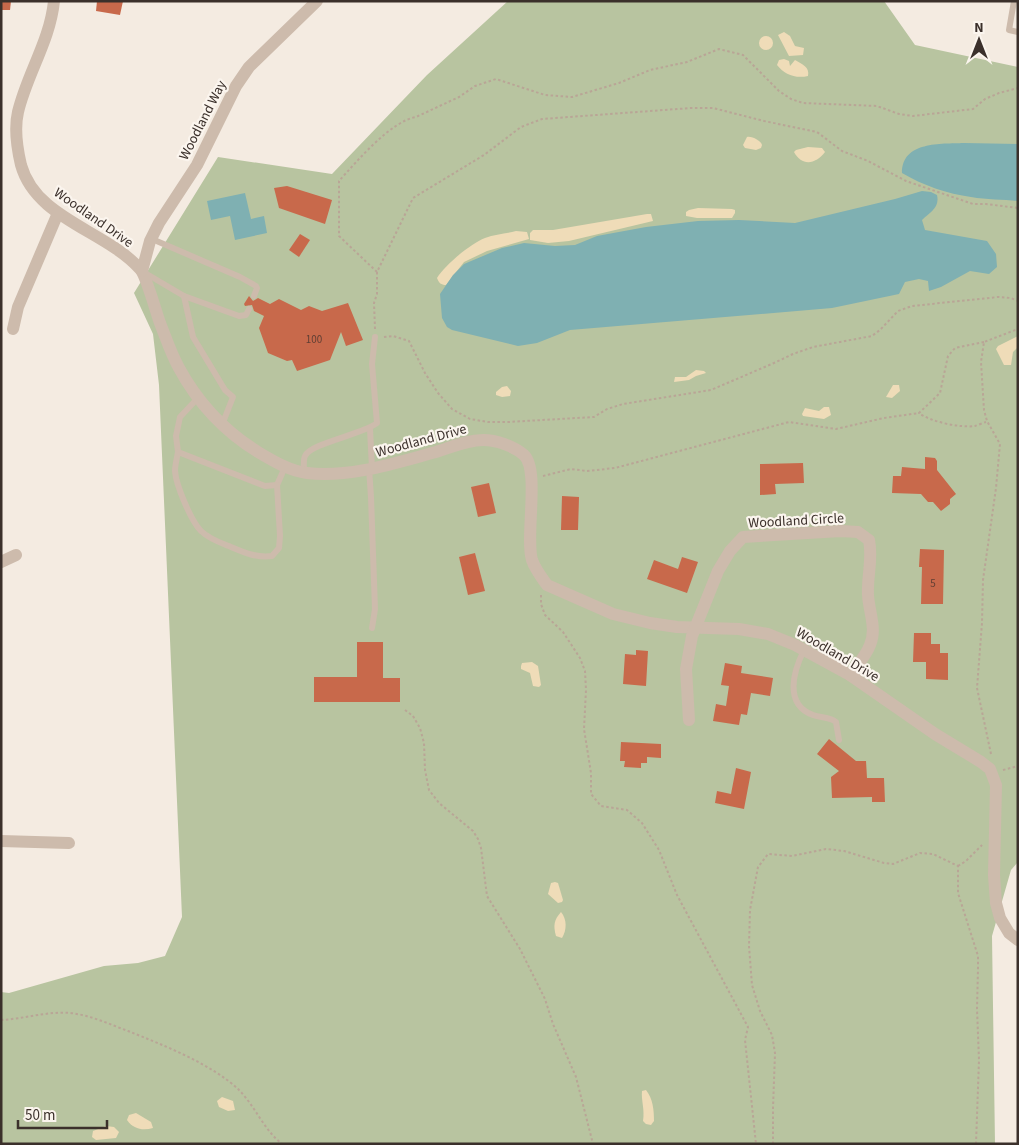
<svg xmlns="http://www.w3.org/2000/svg" width="1019" height="1145" font-family="'Source Sans 3',sans-serif">
  <style>
    .green { fill: #b8c4a0 }
    .sand { fill: #efdcb8 }
    .water { fill: #7fb0b2 }
    .building { fill: #c8694b }
    .lines { fill: none; stroke-linecap: round; stroke-linejoin: round }
    .path { stroke: #b9a596; stroke-width: 2; stroke-dasharray: 2.5 2.5; stroke-linecap: butt }
    .service { stroke: #cdbbac; stroke-width: 6 }
    .minor { stroke: #cdbbac; stroke-width: 12 }
    .labels { text-anchor: middle; stroke-width: 4.5; stroke-linejoin: round; paint-order: stroke }
    .number-label { font-size: 11px; fill: #5e3e33 }
    .street-label { font-size: 14px; fill: #3b302b; stroke: #fbf5ee }
  </style>
  <rect width="100%" height="100%" fill="#f4ebe1"/>
  <polygon class="green" points="508,1 884,1 915,45 1018,67 1018,862 1011,870 992,936 995,1144 1,1144 1,992 9,993 104,966 138,963 165,956 182,917 159,385 153,334 134,293 218,157 332,174 427,75"/>
  <g class="sand">
    <polygon points="784,32 790,36 795,46 804,48 803,55 789,56 778,35"/>
    <circle cx="766" cy="43" r="7"/>
    <path d="M 784,59 L 789,61 L 790,66 L 795,60 C 802,64 810,67 808,76 C 795,79 784,74 777,65 L 779,60 Z"/>
    <path d="M 747,137 C 752,136 761,141 762,145 L 761,148 L 756,150 L 745,148 L 743,145 Z"/>
    <path d="M 808,147 L 822,148 L 825,152 C 816,164 802,167 794,152 L 796,150 Z"/>
    <polygon points="698,208 732,209 735,210 735,213 732,218 697,218 686,216 686,212 689,210"/>
    <polygon points="647,214 651,214 653,221 569,241 548,243 530,240 530,233 533,230 553,230"/>
    <path d="M 516,231 L 527,232 L 529,239 L 487,251 L 464,262 L 446,285 C 441,285 439,283 437,278 C 445,265 470,244 485,238 C 495,234 506,234 516,231 Z"/>
    <polygon points="1018,336 1018,347 1013,352 1011,365 1004,365 996,349 998,346"/>
    <polygon points="696,370 704,371 706,373 696,376 689,380 674,382 675,377 686,377"/>
    <polygon points="893,385 899,385 900,391 892,398 886,397"/>
    <polygon points="507,386 511,391 510,396 502,397 496,395 496,392 502,387"/>
    <polygon points="824,407 829,407 831,415 824,419 803,416 802,414 805,408 819,411"/>
    <polygon points="532,662 538,666 541,685 539,687 533,686 530,673 521,669 521,666 522,663"/>
    <polygon points="555,882 558,883 563,900 562,902 558,903 548,894 551,883"/>
    <path d="M 561,912 C 567,919 567,930 562,938 L 556,936 C 553,925 554,920 561,912 Z"/>
    <path d="M 646,1090 C 653,1099 654,1110 654,1121 L 651,1125 L 646,1124 L 643,1121 C 645,1110 641,1100 642,1091 Z"/>
    <polygon points="222,1097 233,1101 235,1110 228,1111 219,1107 217,1101"/>
    <path d="M 136,1113 L 151,1122 L 153,1128 C 143,1131 133,1129 127,1120 L 129,1115 Z"/>
    <polygon points="106,1126 114,1127 119,1132 116,1138 96,1140 92,1137 93,1131"/>
  </g>
  <g class="water">
    <path d="M 964,143 L 1018,144 L 1018,201 C 1002,199 987,200 971,197 C 948,194 922,185 902,173 C 902,141 941,144 964,143 Z"/>
    <path d="M 922,191 L 931,192 L 937,195 C 940,208 930,212 922,220 L 925,230 L 987,241 L 996,254 L 997,267 L 989,274 L 970,271 L 941,287 L 929,291 L 928,281 L 919,279 L 905,282 L 899,294 L 832,308 L 570,330 L 537,343 L 518,346 L 452,330 L 447,327 L 442,318 L 440,294 L 453,275 L 464,264 L 502,248 L 524,243 L 555,246 L 575,245 L 597,236 L 646,227 L 698,221 L 739,220 L 795,223 L 895,199 Z"/>
    <polygon points="245,193 251,219 264,216 267,233 235,240 230,216 211,220 207,201"/>
  </g>
  <g class="building">
    <polygon points="1,1 11,1 10,10 1,10"/>
    <polygon points="97,1 123,1 120,15 96,11"/>
    <polygon points="287,186 332,200 325,224 279,208 274,188"/>
    <polygon points="300,234 310,240 299,257 289,250"/>
    <polygon points="249,296 253,301 258,298 270,304 279,299 301,310 309,306 322,311 348,303 363,340 346,346 341,332 330,360 297,371 292,360 287,361 268,353 259,328 264,316 254,311 252,305 245,306 244,304"/>
    <polygon points="925,457 935,458 937,461 937,470 956,494 950,499 950,504 941,511 933,502 928,502 921,494 892,493 893,476 901,476 902,467 925,469"/>
    <polygon points="803,463 804,483 775,484 776,494 760,495 760,464"/>
    <polygon points="489,483 496,513 478,517 471,487"/>
    <polygon points="562,496 579,497 578,530 561,530"/>
    <polygon points="920,549 944,550 943,604 921,604 922,567 919,567"/>
    <polygon points="475,553 485,591 468,595 459,557"/>
    <polygon points="682,557 698,562 687,593 647,579 654,560 678,569"/>
    <polygon points="914,633 931,633 931,644 940,644 940,653 948,653 948,680 926,679 926,662 913,662"/>
    <polygon points="357,642 383,642 383,678 400,678 400,702 314,702 314,677 357,677"/>
    <polygon points="636,650 648,651 646,686 623,684 625,654 636,655"/>
    <polygon points="725,663 742,666 741,673 773,678 770,696 751,693 747,715 741,714 739,725 713,721 716,704 726,706 729,686 721,685"/>
    <polygon points="829,739 856,761 866,761 867,778 884,778 885,802 872,802 872,797 832,798 831,777 839,771 817,754"/>
    <polygon points="621,742 661,744 661,758 647,757 647,763 641,763 641,768 624,767 625,761 620,761"/>
    <polygon points="736,768 751,772 744,809 715,803 717,791 731,794"/>
  </g>
  <g class="lines">
    <g class="path">
      <path d="M 377,272 L 339,236 L 339,181 C 357,161 391,121 416,117 L 459,97 L 475,86 L 496,79 L 545,95 L 572,97 L 619,83 L 650,70 L 687,62 L 719,49 L 743,55 L 779,91 L 791,99 L 803,103 L 877,106 L 899,114 L 913,116 L 973,109 L 985,99 L 999,93 L 1018,88"/>
      <polyline points="375,329 374,303 377,294 377,272 413,198 484,155 521,127 542,119 691,108 713,108 764,121 817,132 842,151 868,161 906,181 973,204 986,204 1018,208"/>
      <polyline points="384,337 393,336 409,341 425,373 438,393 452,409 470,419 488,422 508,422 594,417 607,409 623,404 711,390 774,363 793,354 813,347 872,336 880,330 898,311 912,306 998,297 1011,298 1018,301"/>
      <path d="M 984,342 L 955,348 L 948,356 L 940,393 L 919,413 C 931,422 960,428 975,426 C 978,425 983,423 986,422"/>
      <polyline points="543,476 571,469 587,471 615,468 789,422 836,429 884,418 919,413"/>
      <polyline points="541,595 541,604 545,615 563,632 580,658 585,671 586,690 584,729 591,773 591,794 601,806 627,810 642,823 659,850 677,895 748,1027 745,1040 756,1144"/>
      <polyline points="405,710 413,716 420,728 424,743 425,770 429,790 439,803 473,831 478,839 481,848 487,896 520,949 545,999 553,1024 576,1077 593,1144"/>
      <polyline points="991,754 977,688 982,623 983,580 996,488 1000,444 987,421 984,410 981,362 984,342 1018,329"/>
      <polyline points="1003,770 1018,766"/>
      <polyline points="958,866 966,861 982,845"/>
      <path d="M 1,1020 C 23,1019 48,1011 70,1013 C 90,1015 109,1024 128,1031 C 163,1045 212,1064 239,1090 C 255,1106 264,1130 282,1144"/>
      <polyline points="773,1144 773,1108 775,1053 772,1035 760,1011 752,985 749,946 750,910 758,867 768,854 792,856 826,849 844,851 884,863 893,864 920,853 933,854 958,866 958,893 978,956 978,968 977,1009 979,1060 976,1144"/>
    </g>
    <g class="service">
      <polyline points="1014,1 1009,30 1018,32"/>
      <polyline points="152,239 240,277 256,286 257,288 254,296"/>
      <polyline points="145,273 184,296 193,337 225,390 233,397 222,425"/>
      <polyline points="184,296 239,316 246,315 249,309"/>
      <polyline points="197,399 180,417 176,436 178,452 265,486 277,485 285,467"/>
      <polyline points="370,429 372,468"/>
      <path d="M 178,452 C 177,458 175,465 175,471 C 176,485 191,521 201,531 C 209,539 221,543 231,547 C 245,553 257,558 272,556 L 279,548 L 280,536 L 277,485"/>
      <polyline points="369,468 371,497 375,609 372,628"/>
      <path d="M 304,472 C 304,468 303,460 305,456 C 311,443 364,434 377,423 L 372,364 L 375,337"/>
      <path d="M 804,650 C 793,672 784,704 813,715 C 821,718 830,717 836,722 L 839,740"/>
    </g>
    <g class="minor">
      <path d="M 54,1 C 50,41 27,74 18,112 C 14,129 17,148 21,165 C 36,219 105,230 140,269 C 146,275 156,312 160,323 C 166,338 171,354 179,368 C 198,403 224,431 258,452 C 273,461 290,471 307,473 C 350,478 395,463 436,452 C 452,447 467,440 483,440 C 496,440 514,446 524,455 C 540,470 525,537 532,560 C 535,569 542,578 547,585 L 613,614 L 650,623 L 677,627 L 739,629 L 768,634 L 795,645 L 850,675 L 935,734 L 981,762 L 990,769 L 996,785 L 994,875 L 996,903 L 1000,918 L 1009,933 L 1018,940"/>
      <polyline points="142,271 150,241 159,223 197,165 236,86 249,67 317,1"/>
      <polyline points="13,329 18,307 58,213"/>
      <polyline points="1,562 16,555"/>
      <path d="M 689,720 L 686,669 L 692,636 L 718,571 L 730,551 L 743,537 L 841,531 L 858,532 L 869,540 C 873,559 867,576 868,595 C 869,612 877,629 870,645 C 866,656 857,665 850,675"/>
      <polyline points="1,841 69,843"/>
    </g>
  </g>
  <g class="labels">
    <g class="number-label">
      <text x="314" y="343">100</text>
      <text x="933" y="587">5</text>
    </g>
    <g class="street-label">
      <text transform="translate(202 120) rotate(-63)" y="5">Woodland Way</text>
      <text transform="translate(94 217) rotate(35)" y="5">Woodland Drive</text>
      <text transform="translate(421 440) rotate(-15)" y="5">Woodland Drive</text>
      <text transform="translate(796 520) rotate(-3)" y="5">Woodland Circle</text>
      <text transform="translate(838 654) rotate(30)" y="5">Woodland Drive</text>
    </g>
  </g>
  <rect width="1019" height="1145" fill="none" stroke="#3b302b" stroke-width="5"/>
  <g transform="translate(979 40)" stroke="#fbf5ee" stroke-width="4" paint-order="stroke">
  <path d="M0-4L9 19L0 12L-9 19Z" fill="#3b302b"/>
  <text y="-8" font-size="14" font-weight="bold" text-anchor="middle" fill="#3b302b">N</text>
  </g>
  <path d="M18 1120v8h89v-8" fill="none" stroke="#3b302b" stroke-width="2.5"/>
  <text x="25" y="1120" font-size="15" fill="#3b302b" stroke="#fbf5ee" stroke-width="4" paint-order="stroke">50 m</text>
</svg>
